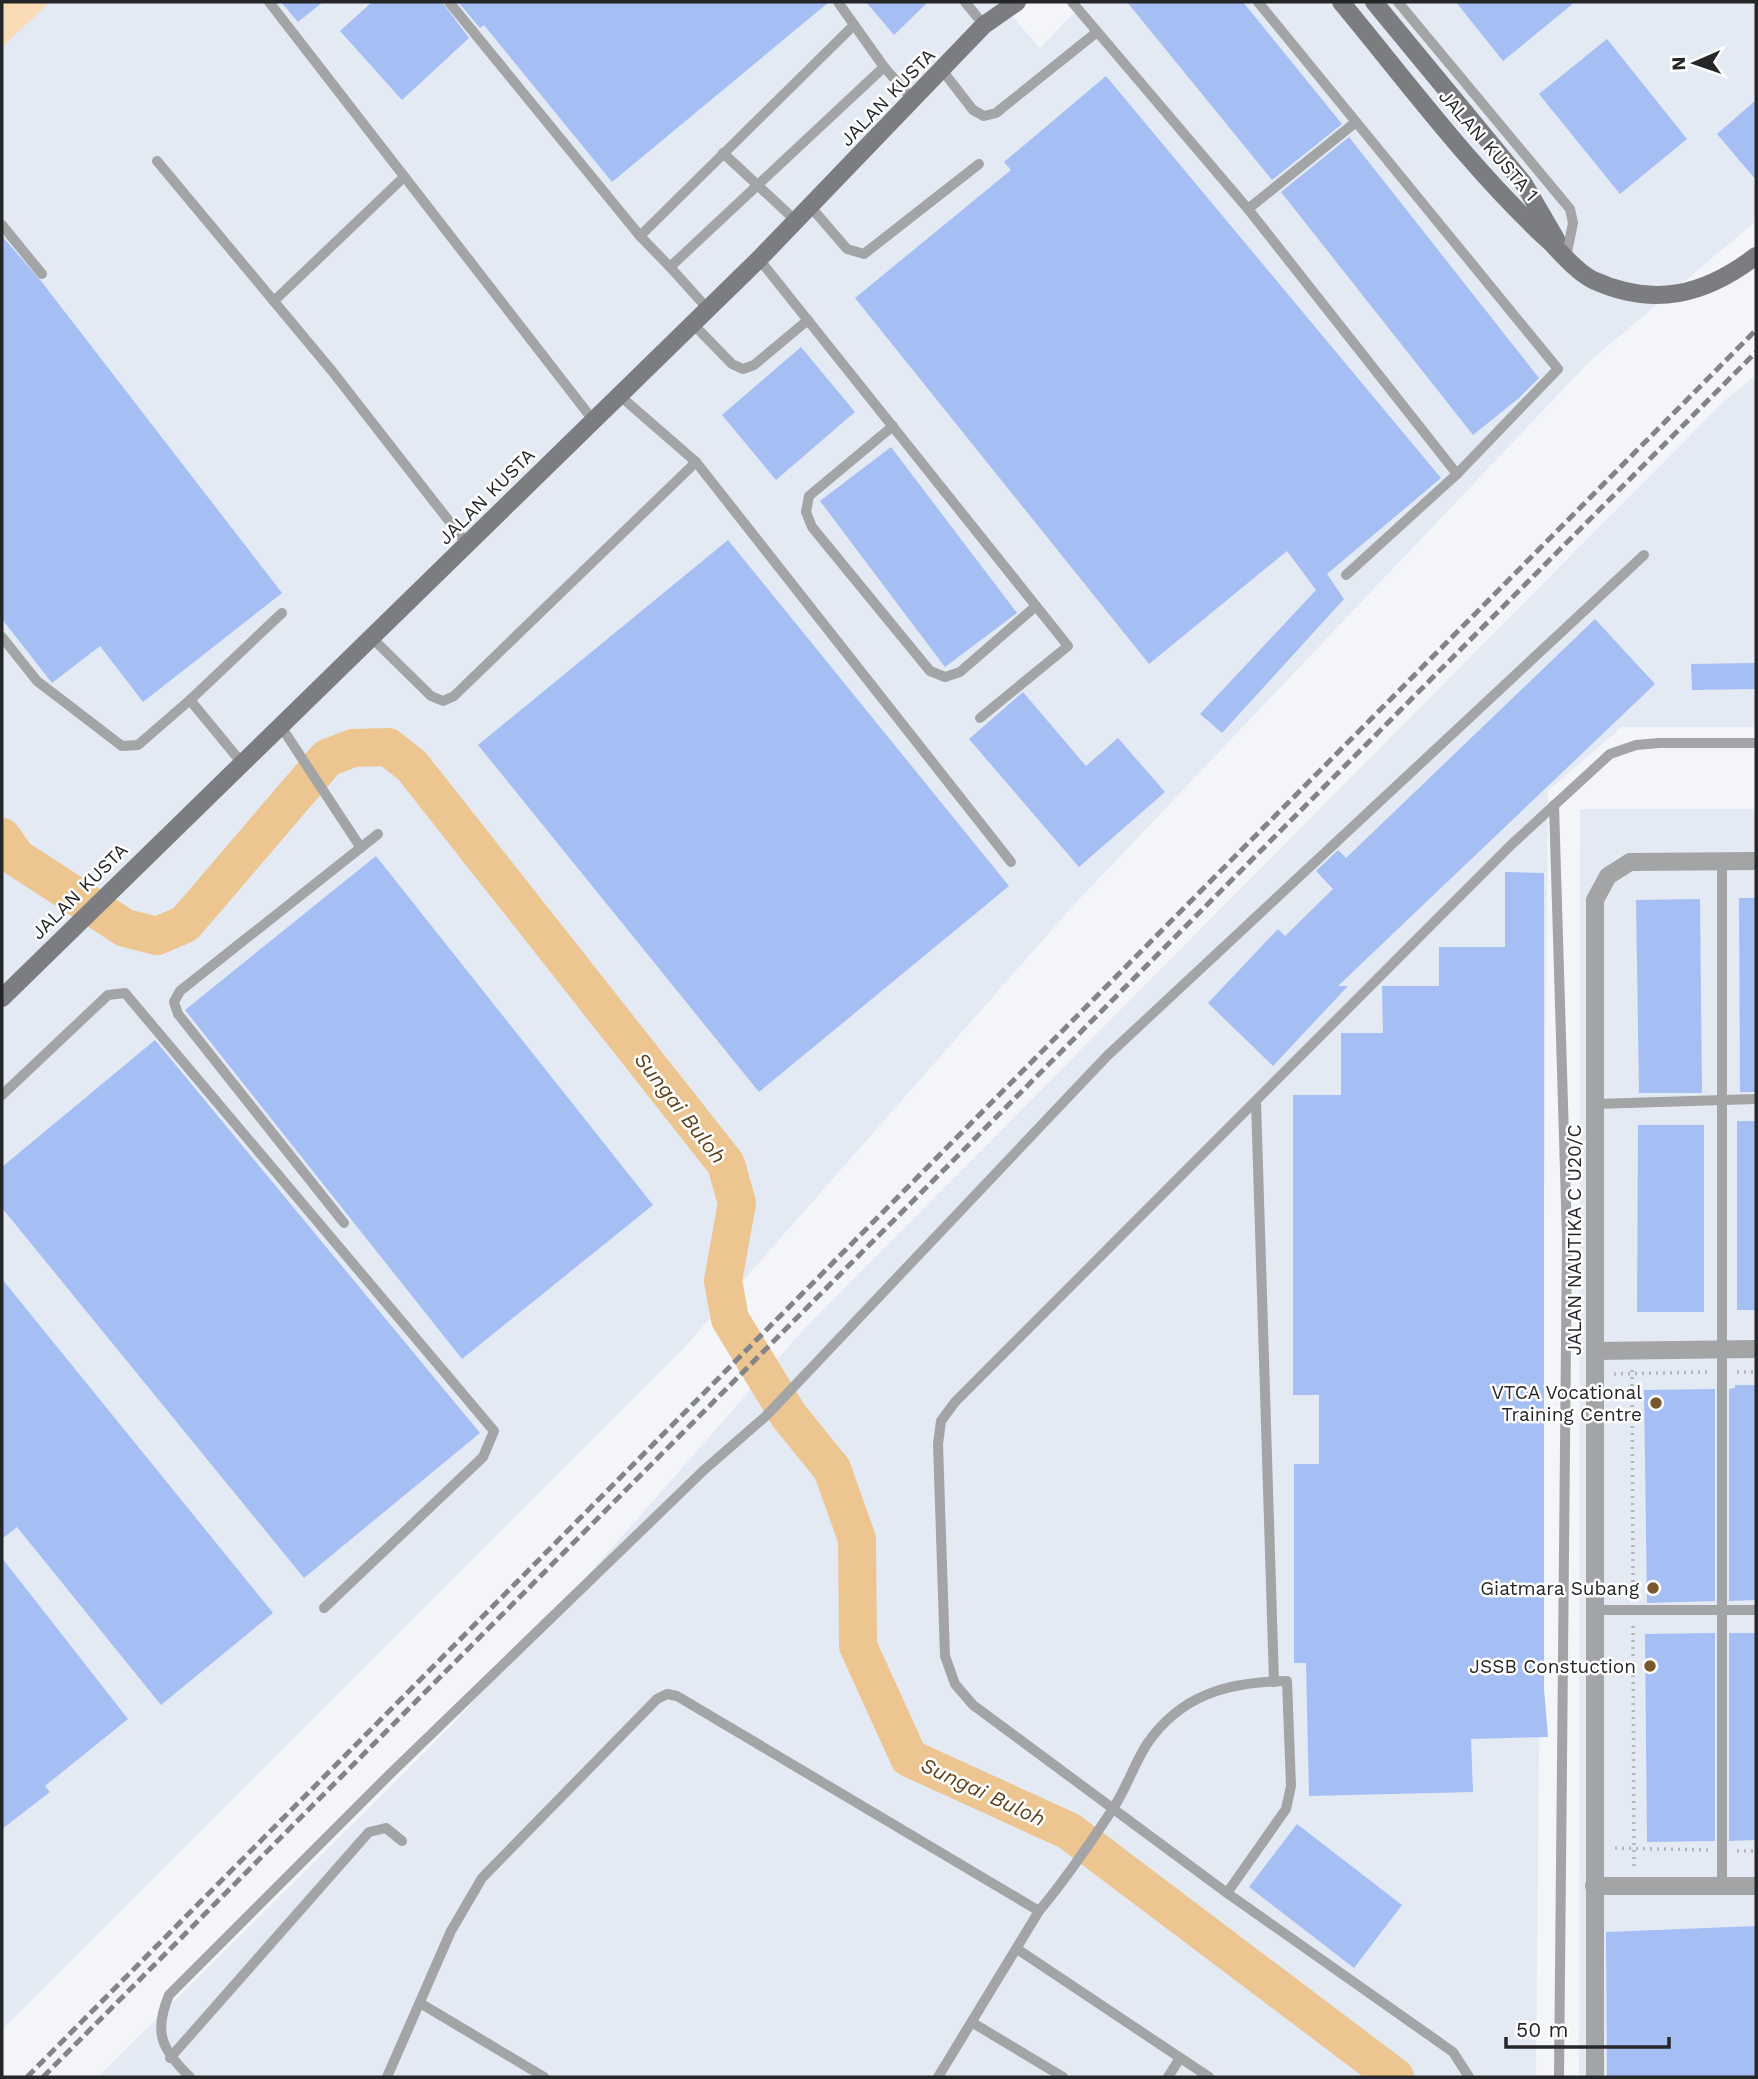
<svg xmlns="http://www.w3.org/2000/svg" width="1758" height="2079" font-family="'Work Sans',sans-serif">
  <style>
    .built { fill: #e4eaf4 }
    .green { fill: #f9dcb5 }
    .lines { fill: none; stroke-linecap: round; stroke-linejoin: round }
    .river { stroke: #ecc590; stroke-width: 38 }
    .building { fill: #a5bef4 }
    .path { stroke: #b3b5b8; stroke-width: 3.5; stroke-dasharray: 2 5; stroke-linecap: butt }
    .lane { stroke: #a3a4a6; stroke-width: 10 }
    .street { stroke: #a3a4a6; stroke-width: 18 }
    .secondary { stroke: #7c7d80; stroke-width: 18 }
    .rail { stroke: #838487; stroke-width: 5; stroke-dasharray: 10 5; stroke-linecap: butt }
    .poi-dot { fill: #77592d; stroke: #fff; stroke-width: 2.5 }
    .labels { text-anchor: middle; stroke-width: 5; stroke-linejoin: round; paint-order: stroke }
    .street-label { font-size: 19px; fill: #252628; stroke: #fff }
    .poi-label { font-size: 19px; fill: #252628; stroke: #fff; text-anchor: end }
    .water-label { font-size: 21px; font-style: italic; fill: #5e441b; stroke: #fff }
  </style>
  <rect width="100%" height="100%" fill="#f3f5f9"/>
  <g class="built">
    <polygon points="2,2 1000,2 1040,48 1084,2 1756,2 1756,221 1590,361 1071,908 684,1348 2,2030"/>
    <polygon points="1756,375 1756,727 1622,727 1548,791 1536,2077 98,2077 450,1727 580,1584 804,1329 1724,401"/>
    <polygon points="1580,809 1756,809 1756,2077 1579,2077"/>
  </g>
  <polygon class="green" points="2,2 50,2 2,47"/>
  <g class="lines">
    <polyline class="river" points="2,837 17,858 125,928 157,936 185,924 327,758 353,748 388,747 412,766 726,1164 737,1203 723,1281 730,1319 789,1416 832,1469 857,1539 858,1646 909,1758 1069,1831 1395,2077"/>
  </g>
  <g class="building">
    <polygon points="281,2 323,2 298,22"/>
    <polygon points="372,2 442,2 469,38 402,100 340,31"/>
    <polygon points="458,2 829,2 612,182 484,25 480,28"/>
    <polygon points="866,2 928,2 894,35"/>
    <polygon points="1127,2 1243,2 1342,124 1272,180"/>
    <polygon points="1456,2 1575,2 1503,61"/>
    <polygon points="1607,39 1687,139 1620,194 1539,94"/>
    <polygon points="1106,76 1441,478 1327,574 1344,599 1222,733 1200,714 1316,590 1287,551 1149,664 855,298 1011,170 1004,162"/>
    <polygon points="1756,100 1756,180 1717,134"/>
    <polygon points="1349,137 1539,378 1519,398 1473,435 1281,192"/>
    <polygon points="2,236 41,281 282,593 143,702 100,646 52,683 2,619"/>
    <polygon points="801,347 855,412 776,480 722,415"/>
    <polygon points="891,447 1017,613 945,667 820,501"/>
    <polygon points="728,540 1009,886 759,1092 478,745"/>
    <polygon points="1595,619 1655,684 1338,986 1348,986 1273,1066 1208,1003 1278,929 1285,936 1333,889 1316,871 1338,850 1346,858"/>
    <polygon points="1756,663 1756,689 1692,690 1691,664"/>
    <polygon points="1023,692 1086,766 1118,738 1165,792 1079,867 969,739"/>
    <polygon points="376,856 653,1205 462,1359 185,1010"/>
    <polygon points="1505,872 1544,873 1544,1689 1548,1737 1471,1739 1473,1792 1309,1796 1306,1663 1294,1663 1294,1464 1319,1464 1319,1395 1293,1395 1293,1095 1341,1095 1341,1033 1383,1033 1382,986 1439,986 1439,947 1505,947"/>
    <polygon points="1739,898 1756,898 1756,1092 1740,1092"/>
    <polygon points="1700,899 1702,1093 1639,1093 1636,900"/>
    <polygon points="155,1040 480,1433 304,1578 2,1208 2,1167"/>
    <rect x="1737" y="1121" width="19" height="189"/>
    <polygon points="1638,1125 1704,1125 1704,1312 1637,1312"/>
    <polygon points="2,1279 273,1613 161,1705 17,1527 2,1539"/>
    <polygon points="1735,1385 1756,1385 1756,1600 1729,1601 1729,1389 1735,1388"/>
    <polygon points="1715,1389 1715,1601 1647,1603 1644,1390"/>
    <polygon points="2,1558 128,1719 45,1786 50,1792 2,1829"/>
    <polygon points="1715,1633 1715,1841 1647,1842 1645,1634"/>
    <polygon points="1729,1633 1756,1633 1756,1840 1729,1841"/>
    <polygon points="1297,1824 1402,1905 1354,1968 1249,1887"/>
    <polygon points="1756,1926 1756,2077 1607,2077 1606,1932"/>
  </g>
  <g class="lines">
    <g class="path">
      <polyline points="1632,1370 1633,1594"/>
      <polyline points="1737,1372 1756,1372"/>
      <polyline points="1614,1374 1708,1372"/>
      <polyline points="1633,1626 1634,1867"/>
      <polyline points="1615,1848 1709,1850"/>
      <polyline points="1737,1851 1756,1851"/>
    </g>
    <g class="lane">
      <polyline points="269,2 593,420"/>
      <polyline points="449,2 640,236 854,25"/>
      <polyline points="965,2 984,25"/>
      <polyline points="1072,2 1248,209 1457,474"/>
      <polyline points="1258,2 1558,369 1457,474 1346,575"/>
      <polyline points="1398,2 1570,209 1573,223 1566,257"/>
      <polyline points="884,67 913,100"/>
      <polyline points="942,70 973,110 984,116 996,113 1097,32"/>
      <polyline points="723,153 795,220"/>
      <polyline points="157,161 332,371 467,544"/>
      <polyline points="810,206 847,249 864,254 979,164"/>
      <polyline points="1248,209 1356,122"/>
      <polyline points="2,225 42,274"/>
      <polyline points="640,236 670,267"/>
      <polyline points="759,259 1068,646 980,718"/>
      <polyline points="274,301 404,177"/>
      <polyline points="707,308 670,267 884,67 838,2"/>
      <polyline points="692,323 732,364 743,369 754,365 808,320"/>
      <polyline points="893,426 809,496 806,512 812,527 930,671 945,677 960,672 1036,606"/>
      <polyline points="696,462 1011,862"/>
      <polyline points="2,637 37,681 122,746 138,745 190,700 241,762"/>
      <polyline points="373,639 431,696 443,701 454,696 696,462 619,395"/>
      <polyline points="190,700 282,613"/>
      <polyline points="280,725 361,848"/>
      <polyline points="1554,805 1567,1237 1559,2077"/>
      <polyline points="1722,862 1722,1886"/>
      <polyline points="2,1095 108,995 125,993 494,1431 483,1457 324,1608"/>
      <polyline points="1256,1102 1274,1682"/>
      <polyline points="1595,1104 1756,1099"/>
      <polyline points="344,1223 178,1014 174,1002 180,991 378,834"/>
      <polyline points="1594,1610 1756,1610"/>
      <polyline points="1017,1949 1209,2077"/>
      <polyline points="420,2003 544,2077"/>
      <polyline points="973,2023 1063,2077"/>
      <polyline points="170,2058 369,1832 386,1828 402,1841"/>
      <path d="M 190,2077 C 162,2050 153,2033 169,1995 L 389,1775 L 704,1470 L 766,1416 L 1107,1056 L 1644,555"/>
      <path d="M 387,2077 L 451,1931 L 482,1878 L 657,1699 L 667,1694 L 677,1696 L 1039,1911 C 1066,1879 1091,1842 1114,1807 C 1127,1787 1134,1764 1147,1744 C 1181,1694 1229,1682 1287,1681 L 1291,1786 L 1286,1809 L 1227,1893"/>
      <polyline points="938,2077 1039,1911"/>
      <polyline points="1168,2077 1180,2058"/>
      <polyline points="1469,2077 1453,2052 1227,1893 973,1705 955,1684 945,1656 938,1444 941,1421 955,1402 1511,845 1610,754 1636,745 1659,743 1756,743"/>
    </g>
    <g class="street">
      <polyline points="1595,1351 1756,1349"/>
      <polyline points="1594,1886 1756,1886"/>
      <polyline points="1595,2077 1595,900 1608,876 1630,862 1756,861"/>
    </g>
    <g class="secondary">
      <path d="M 1341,2 C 1409,84 1472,170 1550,242 C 1562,254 1578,273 1593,280 C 1654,308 1705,295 1756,256"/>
      <polyline points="1374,2 1524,184 1556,239"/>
      <polyline points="2,998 759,259 984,25 1017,2"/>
    </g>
    <g class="rail">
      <polyline points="27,2077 1756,330"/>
      <polyline points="43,2077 1756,352"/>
    </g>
  </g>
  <g class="poi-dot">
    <circle cx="1656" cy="1403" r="7"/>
    <circle cx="1653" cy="1588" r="7"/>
    <circle cx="1650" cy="1666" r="7"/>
  </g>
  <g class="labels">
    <g class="street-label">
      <text transform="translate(887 97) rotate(-46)" y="7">JALAN KUSTA</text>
      <text transform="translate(1489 145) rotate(49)" y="7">JALAN KUSTA 1</text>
      <text transform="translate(486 496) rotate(-45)" y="7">JALAN KUSTA</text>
      <text transform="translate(79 891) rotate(-45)" y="7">JALAN KUSTA</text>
      <text transform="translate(1574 1240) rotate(-90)" y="7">JALAN NAUTIKA C U20/C</text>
    </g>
    <g class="poi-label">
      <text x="1642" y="1399">VTCA Vocational<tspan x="1642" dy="22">Training Centre</tspan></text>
      <text x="1639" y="1595">Giatmara Subang</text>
      <text x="1636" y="1673">JSSB Constuction</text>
    </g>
    <g class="water-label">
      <text transform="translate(680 1108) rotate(52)" y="7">Sungai Buloh</text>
      <text transform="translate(983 1792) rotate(25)" y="7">Sungai Buloh</text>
    </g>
  </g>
  <rect width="1758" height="2079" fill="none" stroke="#252628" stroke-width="7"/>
  <g transform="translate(1695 63) rotate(268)" stroke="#ffffff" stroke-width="5" paint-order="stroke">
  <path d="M0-5L12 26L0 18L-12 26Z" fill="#252628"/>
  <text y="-10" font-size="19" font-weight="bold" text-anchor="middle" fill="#252628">N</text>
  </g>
  <path d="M1506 2037v10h163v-10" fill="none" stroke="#252628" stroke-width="3.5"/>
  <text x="1516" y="2037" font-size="21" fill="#252628" stroke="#ffffff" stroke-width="5" paint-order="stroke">50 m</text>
</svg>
